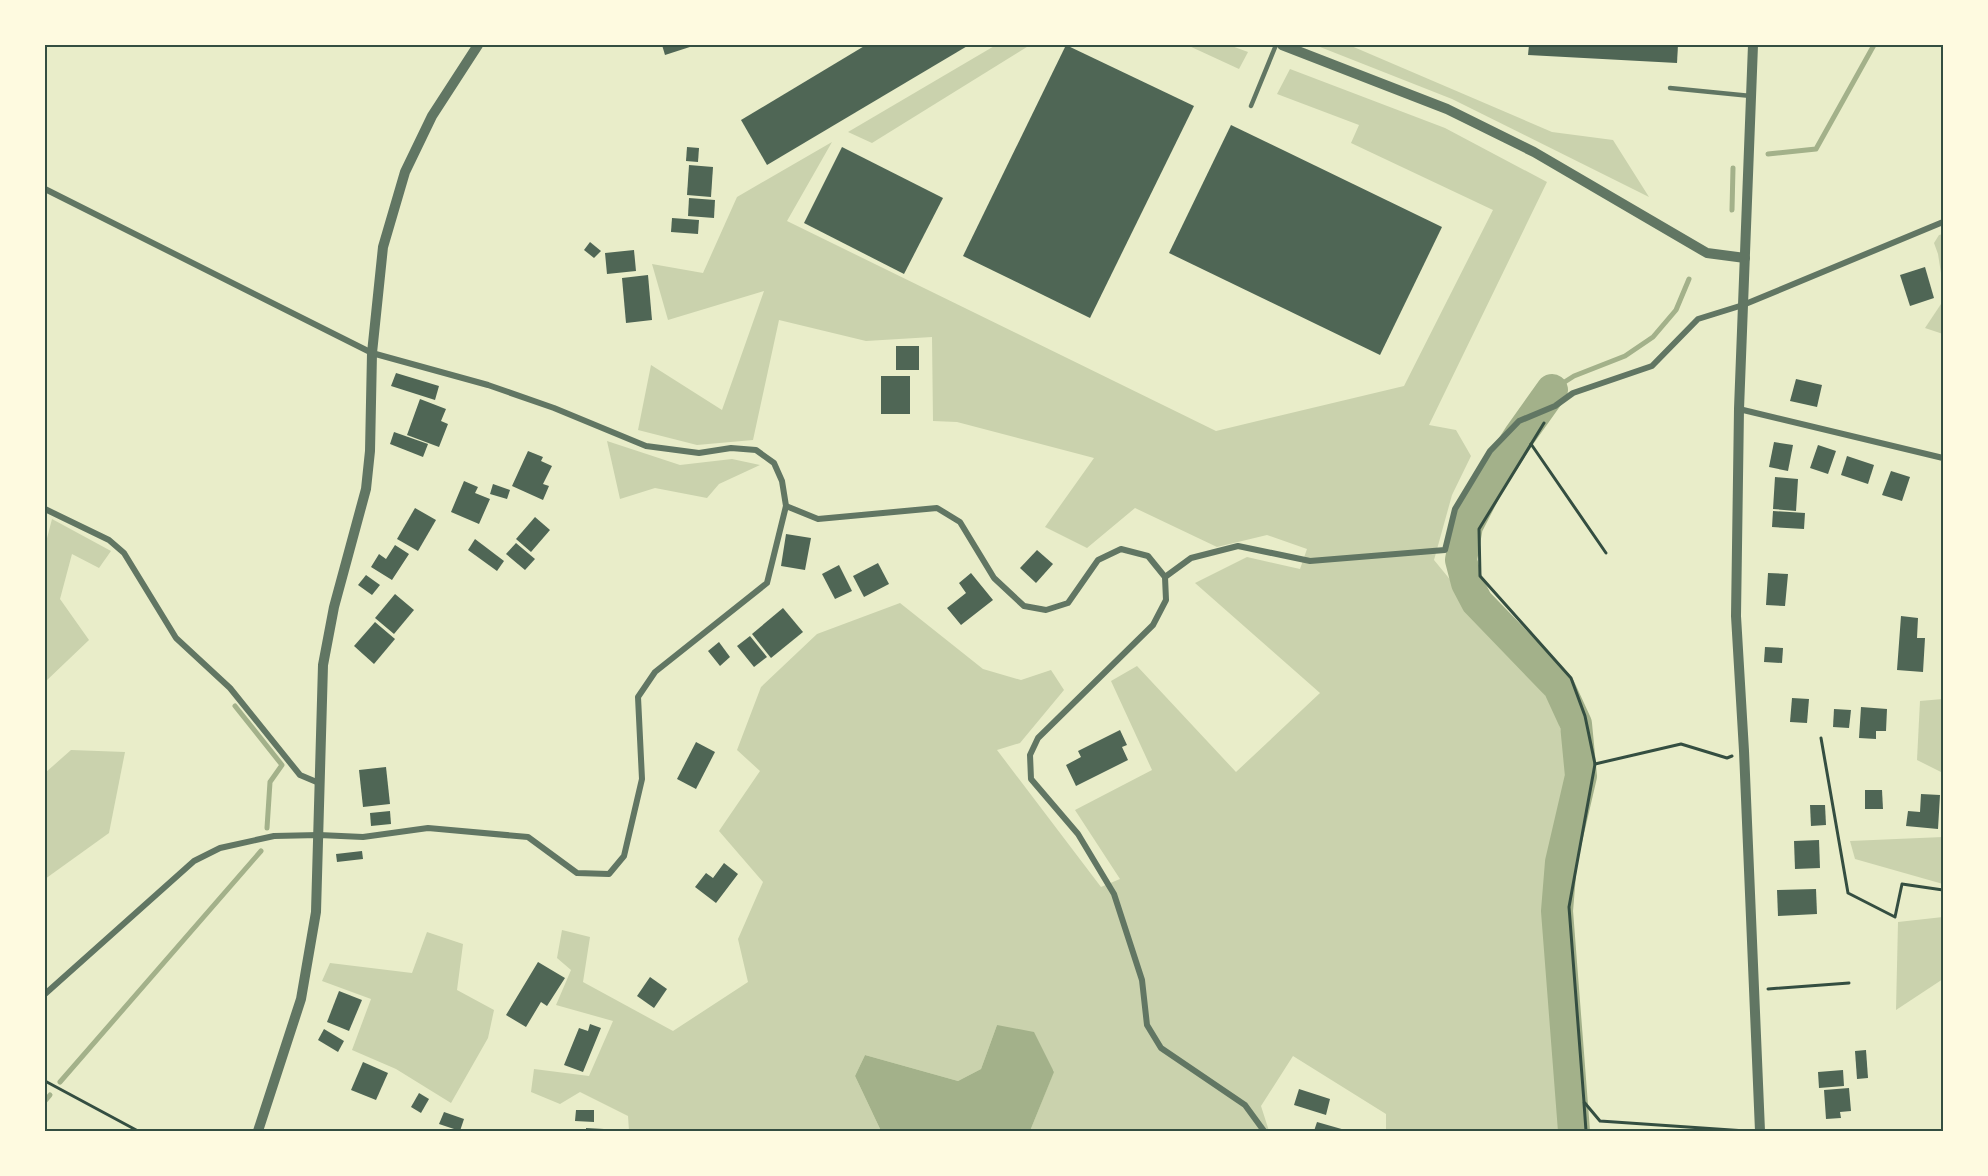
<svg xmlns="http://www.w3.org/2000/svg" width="1988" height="1176" font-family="'Public Sans',sans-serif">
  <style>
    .green { fill: #cad2ad }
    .water { fill: #a3b18a }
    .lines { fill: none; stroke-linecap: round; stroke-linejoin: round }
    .stream { stroke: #a3b18a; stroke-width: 5 }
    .river { stroke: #a3b18a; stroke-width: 32 }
    .building { fill: #4f6655 }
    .path { stroke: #344e41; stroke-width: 3 }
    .service { stroke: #617663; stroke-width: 4.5 }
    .minor { stroke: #617663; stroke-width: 6 }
    .tertiary { stroke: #617663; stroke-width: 10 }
    .neatline { fill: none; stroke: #344e41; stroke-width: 2 }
  </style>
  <rect width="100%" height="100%" fill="#e9edc9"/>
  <g class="green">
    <polygon points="996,45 1030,45 872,143 848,132"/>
    <polygon points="1187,45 1229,45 1248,52 1239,69"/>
    <polygon points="1315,45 1349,45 1552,132 1613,140 1649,197 1452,99"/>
    <polygon points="1290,69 1445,128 1547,182 1429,425 1456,430 1471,456 1452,495 1434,560 1554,706 1571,768 1554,863 1553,917 1568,1131 1386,1131 1386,1114 1293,1056 1261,1106 1269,1131 1030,1131 1054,1071 997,1025 981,1069 958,1081 865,1055 855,1076 881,1131 629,1131 628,1116 580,1092 560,1104 531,1092 534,1069 589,1076 613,1021 556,1005 571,970 557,958 562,930 590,937 583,982 673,1031 748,982 738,939 763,882 719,831 760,771 737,750 761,687 817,634 900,603 983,669 1021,680 1051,670 1064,690 1020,743 997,750 1101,887 1120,879 1075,810 1152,770 1111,681 1137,666 1236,772 1320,693 1195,583 1247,557 1300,569 1307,549 1267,535 1217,547 1135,508 1087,548 1045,527 1094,458 957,422 933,421 932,337 866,341 779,320 753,440 697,445 638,430 651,365 722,410 764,291 668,320 652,264 703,273 737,197 832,142 787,221 1216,431 1404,386 1493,210 1351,143 1359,125 1277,94"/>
    <polygon points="1943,234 1943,286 1938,254 1934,243 1939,235"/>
    <polygon points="1943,301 1943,334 1925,328"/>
    <polygon points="607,441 680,465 732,459 760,465 719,484 707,498 655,488 620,499"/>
    <polygon points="52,519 111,551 99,568 72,554 60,599 89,640 45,682 45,546"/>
    <polygon points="1943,699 1943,773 1917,760 1920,701"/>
    <polygon points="71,750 125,752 109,833 45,879 45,773"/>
    <polygon points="1943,837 1943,884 1855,859 1850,841"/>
    <polygon points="1943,917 1943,979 1896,1010 1898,922"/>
    <polygon points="427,932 463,944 457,990 494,1010 488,1038 451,1103 396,1069 352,1050 371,999 322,981 330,963 412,973"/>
  </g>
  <polygon class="water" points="997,1025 1034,1032 1054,1072 1030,1131 881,1131 855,1076 865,1055 958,1081 981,1069"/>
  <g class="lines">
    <g class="stream">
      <polyline points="1768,154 1816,149 1874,45"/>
      <polyline points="1732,210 1733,168"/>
      <polyline points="1552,390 1574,376 1625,356 1653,337 1676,310 1689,279"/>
      <polyline points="235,706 282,765 270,782 267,828"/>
      <polyline points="60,1082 261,851"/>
      <polyline points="45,1101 50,1095"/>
    </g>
    <polyline class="river" points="1552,390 1520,435 1489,483 1467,526 1461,560 1467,583 1477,602 1559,687 1576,724 1581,776 1561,862 1557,911 1574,1131"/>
  </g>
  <g class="building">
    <polygon points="662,45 696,45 665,55"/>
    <polygon points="866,45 969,45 767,165 741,120"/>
    <polygon points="1066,45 1194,106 1090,318 963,256"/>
    <polygon points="1529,45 1678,45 1677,63 1528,55"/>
    <polygon points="1231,125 1442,227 1380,355 1169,253"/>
    <polygon points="687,147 699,148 698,162 686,161"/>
    <polygon points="842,147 943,198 904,274 804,223"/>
    <polygon points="689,165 713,167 711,197 687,195"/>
    <polygon points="689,198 715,200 714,218 688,216"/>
    <polygon points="672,218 699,220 698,234 671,232"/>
    <polygon points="590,242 601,251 594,258 584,250"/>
    <polygon points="634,250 636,271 607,274 605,253"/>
    <polygon points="1925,267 1934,298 1910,306 1900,275"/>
    <polygon points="648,275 652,320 626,323 622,278"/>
    <rect x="896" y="346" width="23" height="24"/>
    <polygon points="396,373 439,386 435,400 391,386"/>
    <rect x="881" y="376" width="29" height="38"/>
    <polygon points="1796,379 1822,385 1817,407 1790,401"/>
    <polygon points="420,399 446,409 441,421 448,424 439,447 407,435"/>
    <polygon points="394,432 428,444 423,457 390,444"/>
    <polygon points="1774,442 1793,445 1788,471 1769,467"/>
    <polygon points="1818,445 1836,451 1828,474 1810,468"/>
    <polygon points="528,451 543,457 541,461 552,466 543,484 549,486 543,500 512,486"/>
    <polygon points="1847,456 1874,465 1868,484 1841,475"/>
    <polygon points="1891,471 1910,477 1902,501 1882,495"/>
    <polygon points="1775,477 1798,479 1796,511 1773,509"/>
    <polygon points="464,481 478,487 475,493 490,499 479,524 451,512"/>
    <polygon points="493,484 510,490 507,499 490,494"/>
    <polygon points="415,508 436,520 418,551 397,539"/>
    <polygon points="1773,511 1805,513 1804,529 1772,527"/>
    <polygon points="535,517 550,530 531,552 516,539"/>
    <polygon points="786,534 811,538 805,570 781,566"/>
    <polygon points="475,539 504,561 497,571 468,550"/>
    <polygon points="516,543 535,559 525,570 506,554"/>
    <polygon points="395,545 409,554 392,580 371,567 379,554 386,559"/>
    <polygon points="1037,550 1053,564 1036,583 1020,568"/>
    <polygon points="878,563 889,584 864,597 853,576"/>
    <polygon points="839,565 852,591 835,599 822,574"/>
    <polygon points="971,573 993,600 961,625 947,608 966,593 959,583"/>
    <polygon points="1768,573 1788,574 1785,606 1766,605"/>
    <polygon points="366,575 380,585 372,595 358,585"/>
    <polygon points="395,594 414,610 394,634 375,618"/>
    <polygon points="783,608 803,632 771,658 752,634"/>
    <polygon points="1901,616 1918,618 1917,638 1925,638 1923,672 1897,670"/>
    <polygon points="375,622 395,639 374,664 354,646"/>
    <polygon points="750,636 767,657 754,667 737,646"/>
    <polygon points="719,642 730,657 720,666 708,651"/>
    <polygon points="1765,647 1783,648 1782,663 1764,662"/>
    <polygon points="1792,698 1809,699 1807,723 1790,722"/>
    <polygon points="1861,707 1887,709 1886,731 1876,731 1876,739 1859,738"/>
    <polygon points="1834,709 1851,710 1849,728 1833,727"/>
    <polygon points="1120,730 1127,745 1122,747 1128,760 1076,786 1066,765 1081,757 1078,751"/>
    <polygon points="696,742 715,752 696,789 677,779"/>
    <polygon points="386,767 390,804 363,807 359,770"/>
    <polygon points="1865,790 1882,790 1883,809 1865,809"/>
    <polygon points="1921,794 1940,795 1938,829 1906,826 1908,811 1920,812"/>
    <polygon points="1810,805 1825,805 1826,825 1811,826"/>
    <polygon points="390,811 391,824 371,826 370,813"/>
    <polygon points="1819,840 1820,868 1795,869 1794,841"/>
    <polygon points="362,851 363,859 337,862 336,854"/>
    <polygon points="724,863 738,874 716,903 695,887 706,873 713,878"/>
    <polygon points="1816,889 1817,914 1778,916 1777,890"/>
    <polygon points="538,962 565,978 547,1006 541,1002 526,1027 506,1015"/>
    <polygon points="650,977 667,989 654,1008 637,996"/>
    <polygon points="339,991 362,1000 349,1031 327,1022"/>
    <polygon points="590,1024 601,1028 583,1072 564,1065 579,1028 588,1031"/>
    <polygon points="324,1029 344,1041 338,1052 318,1040"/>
    <polygon points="1866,1050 1868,1078 1857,1079 1855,1051"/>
    <polygon points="363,1062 388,1073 376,1100 351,1090"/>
    <polygon points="1843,1070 1844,1086 1819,1088 1818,1072"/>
    <polygon points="1849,1088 1851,1111 1840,1112 1841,1118 1826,1119 1824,1090"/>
    <polygon points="1299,1089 1330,1099 1326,1115 1294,1105"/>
    <polygon points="419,1093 429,1099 421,1113 411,1107"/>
    <polygon points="576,1110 594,1110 594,1122 575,1121"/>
    <polygon points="444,1112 464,1119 460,1131 439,1124"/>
    <polygon points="1317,1122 1345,1130 1345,1131 1314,1131"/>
    <polygon points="586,1128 604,1129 604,1131 586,1131"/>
  </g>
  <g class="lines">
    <g class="path">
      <polyline points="1544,423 1479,529 1480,576 1571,678 1585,716 1595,764 1569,907 1584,1102 1600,1121 1746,1131"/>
      <polyline points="1531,444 1606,553"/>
      <polyline points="1821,738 1848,893 1895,917 1902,884 1943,890"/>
      <polyline points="1595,764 1681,744 1727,758 1732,756"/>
      <polyline points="1768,989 1849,983"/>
      <polyline points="45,1081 138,1131"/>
      <polyline points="1584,1103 1586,1131"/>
    </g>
    <g class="service">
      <polyline points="1670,88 1751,96"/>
      <polyline points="1251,106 1276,45"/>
    </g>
    <g class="minor">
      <polyline points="45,189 372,353 488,385 554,408 646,446 699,453 731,448 756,450 774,463 782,481 786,506 767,583 655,672 638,697 642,779 624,856 609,874 577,873 528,837 428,828 363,837 319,835 274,836 220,848 194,861 45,994"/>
      <polyline points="1739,409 1943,458"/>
      <polyline points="786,506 818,519 937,508 960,522 994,578 1024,606 1046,610 1068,603 1098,560 1121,549 1148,556 1165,577 1166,600 1153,625 1038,738 1030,755 1031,779 1078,834 1114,894 1142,980 1147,1025 1161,1048 1245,1105 1264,1131"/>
      <polyline points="45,509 109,540 124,553 176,638 230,688 300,775 319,783"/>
      <polyline points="1165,577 1191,558 1238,546 1310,561 1445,550 1455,509 1490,451 1519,421 1555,406 1573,393 1652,366 1698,319 1743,305 1943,222"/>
    </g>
    <g class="tertiary">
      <polyline points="1282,45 1447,109 1534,152 1707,253 1745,258"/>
      <polyline points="1753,45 1739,409 1736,616 1744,751 1760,1131"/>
      <polyline points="258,1131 301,999 316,912 323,665 334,607 366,489 370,451 372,353 383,247 405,172 432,116 478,45"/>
    </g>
  </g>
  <rect width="1988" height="1176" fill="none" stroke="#fefae0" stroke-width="93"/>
  <rect x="46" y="46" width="1896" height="1084" class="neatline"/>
</svg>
